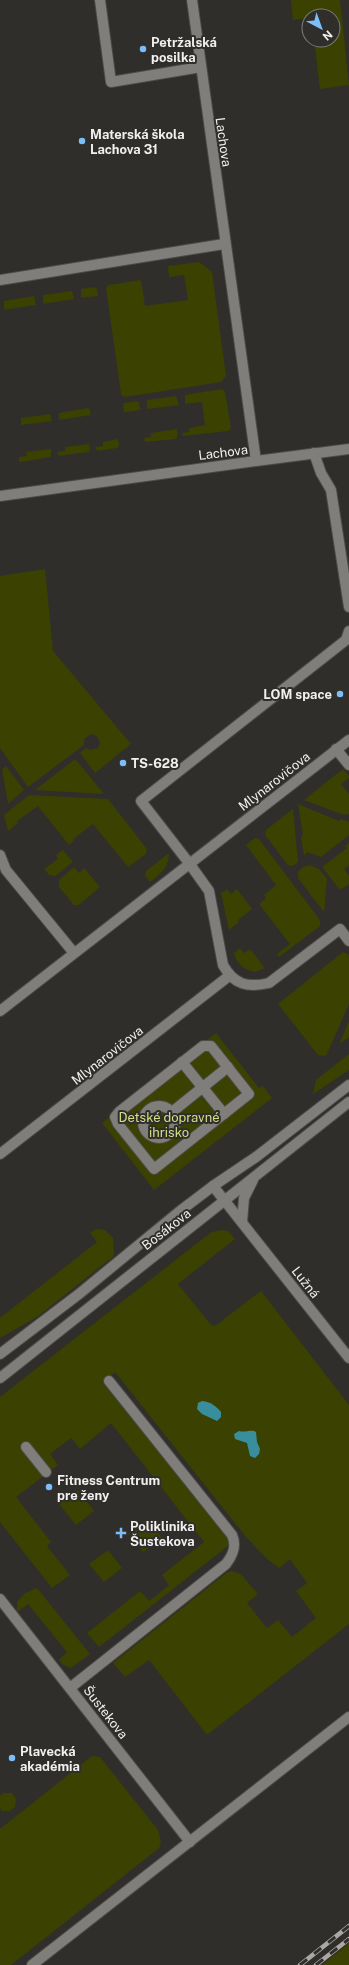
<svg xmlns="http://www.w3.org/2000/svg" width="349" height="1965" font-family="'Public Sans',sans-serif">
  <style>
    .green { fill: #3b4100 }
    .water { fill: #388e9d }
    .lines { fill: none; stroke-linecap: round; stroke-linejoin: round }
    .minor-casing { stroke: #4c4b48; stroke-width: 12 }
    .minor { stroke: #807e7a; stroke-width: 10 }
    .rail-casing { stroke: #aaa8a5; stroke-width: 4.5 }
    .rail { stroke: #302e2b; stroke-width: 3; stroke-dasharray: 9; stroke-linecap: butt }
    .poi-dot { fill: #7cbef9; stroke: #302e2b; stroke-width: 1.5 }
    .labels { text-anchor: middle; stroke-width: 4; stroke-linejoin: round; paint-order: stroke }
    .poi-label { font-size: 13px; font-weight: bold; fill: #f2f0ee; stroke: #302e2b; text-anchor: start }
    .street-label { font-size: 13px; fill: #f2f0ee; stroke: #302e2b }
    .park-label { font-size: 13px; fill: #d2df85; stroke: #302e2b }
  </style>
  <rect width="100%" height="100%" fill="#302e2b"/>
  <g class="green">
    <polygon points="291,0 340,0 349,85 320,89 314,40 333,40 333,16 309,16 309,18 293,20"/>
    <polygon points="199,262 212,272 226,376 221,382 124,397 121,394 106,288 108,285 141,280 145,306 188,300 184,275 169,277 168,266"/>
    <polygon points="94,287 97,289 98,296 81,298 81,289"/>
    <polygon points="72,291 74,299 43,304 43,295"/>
    <polygon points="34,296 36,305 4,310 4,301"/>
    <polygon points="222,389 225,392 231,428 228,431 183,436 182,433 189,432 189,428 205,425 202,402 185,404 185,395"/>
    <polygon points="176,396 179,405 147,409 147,400"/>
    <polygon points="138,401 141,410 124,412 123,405 124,403"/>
    <polygon points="89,408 91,415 59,420 59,413"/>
    <polygon points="50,414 52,421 21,425 21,418"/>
    <polygon points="177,429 177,437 176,439 145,442 144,438 151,437 151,433"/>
    <polygon points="118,439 119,446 117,448 97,451 95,447 103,446 103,442"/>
    <polygon points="89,444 90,450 88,452 59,456 57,452 65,451 65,447"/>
    <polygon points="51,449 51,457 20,462 19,460 19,457 27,456 26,452"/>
    <path d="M 45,569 L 53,651 L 131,744 L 95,773 L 80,753 L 86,748 L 90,750 L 98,748 L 100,744 C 99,738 97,735 91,734 L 84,739 L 84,745 L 28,787 L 0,748 L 0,576 Z"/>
    <polygon points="74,760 77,761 104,794 35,790"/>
    <polygon points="6,766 24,790 8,804 2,769"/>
    <polygon points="343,769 349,776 349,778 341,784 349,794 349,814 344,815 304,800"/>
    <polygon points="29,795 108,799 147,849 146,854 128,867 93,824 73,839 74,841 69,845 38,806 17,821 18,823 8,831 4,815"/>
    <polygon points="298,804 339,821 341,819 349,822 349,835 321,857 307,852 304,856 301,836 303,835"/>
    <polygon points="293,809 298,862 293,866 288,865 265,835 266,830"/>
    <polygon points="255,838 259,839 320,920 320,926 279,957 277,954 290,944 259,904 266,898 264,895 276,885 246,845"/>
    <polygon points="349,843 349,865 344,869 349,876 349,884 340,890 322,867 347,848 345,846"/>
    <polygon points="63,850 73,862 55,876 49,875 44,869 58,859 56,855"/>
    <path d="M 169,853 C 169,867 161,874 150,882 L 145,876 L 146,871 Z"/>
    <polygon points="310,865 319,869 327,879 324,912 298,878 298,872 303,867"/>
    <polygon points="74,867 79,873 84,868 100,887 79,905 74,905 59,887 59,880"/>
    <polygon points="227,889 231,894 237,889 252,909 238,920 239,922 229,930 221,893"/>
    <path d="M 240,948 L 244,953 L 250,949 L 265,968 L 255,972 C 245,970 236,964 234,953 Z"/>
    <polygon points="343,952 349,955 349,1004 327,1054 325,1056 318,1055 278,1004"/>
    <polygon points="349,1021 349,1037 339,1044"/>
    <polygon points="216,1033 259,1088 263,1086 272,1098 154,1190 102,1123"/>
    <polygon points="349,1054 349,1070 313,1094 316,1080"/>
    <polygon points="96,1229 105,1230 113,1238 114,1256 37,1317 0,1338 0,1318 97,1242 90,1233"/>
    <polygon points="221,1230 228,1231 235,1239 178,1284 211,1325 215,1326 261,1291 349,1405 349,1624 207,1735 149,1660 125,1677 113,1663 225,1574 231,1571 241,1574 258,1594 247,1603 267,1628 278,1620 292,1637 316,1618 296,1591 307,1583 290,1559 279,1568 266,1558 246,1537 115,1372 102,1382 229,1539 228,1546 99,1647 87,1633 140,1591 149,1601 169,1585 162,1575 204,1542 111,1423 80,1449 71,1438 50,1454 58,1465 16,1497 51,1542 47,1546 70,1575 52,1588 0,1522 0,1397 205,1237 212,1232"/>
    <polygon points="78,1490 94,1511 76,1525 59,1504"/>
    <polygon points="147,1519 162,1538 143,1552 128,1533"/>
    <polygon points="108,1550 122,1568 104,1582 89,1564"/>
    <polygon points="37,1588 90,1654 71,1668 63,1665 59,1660 67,1652 28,1604 17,1612 17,1602 25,1593"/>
    <polygon points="92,1756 100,1757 158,1830 161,1843 159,1848 11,1965 0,1965 0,1829"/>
    <polygon points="3,1793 12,1793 16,1799 15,1807 10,1811 2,1811 0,1808 0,1796"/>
    <polygon points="349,1943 349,1965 322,1965"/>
  </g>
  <g class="water">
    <path d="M 202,1401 C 211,1402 216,1406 221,1412 L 221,1417 L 217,1421 L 202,1414 L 197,1409 L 198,1403 Z"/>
    <path d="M 239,1431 C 245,1433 251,1429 256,1432 L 257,1442 L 260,1449 L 259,1454 L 255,1458 L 250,1456 L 247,1443 L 235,1439 L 234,1434 Z"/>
  </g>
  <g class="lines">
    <defs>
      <g id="minor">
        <polyline points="100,0 111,82 201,67"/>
        <polyline points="0,280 224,244"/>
        <polyline points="314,453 321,473 331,490 349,607"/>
        <polyline points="256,461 349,449"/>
        <polyline points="0,496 256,461 192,0"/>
        <path d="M 349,631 L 346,640 L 141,801 L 189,863 L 209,891 L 223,965 C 234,985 248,988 269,983 L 340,929 L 349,941"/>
        <polyline points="336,749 349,765"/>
        <polyline points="0,855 6,870 74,953"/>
        <polyline points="0,1011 349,740"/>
        <polygon points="203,1046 211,1046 249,1094 154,1169 118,1124 115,1117 119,1112"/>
        <polyline points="182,1062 224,1114"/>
        <circle cx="159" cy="1122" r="16"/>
        <polyline points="172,1112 228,1067"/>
        <polyline points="0,1154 229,976"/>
        <polyline points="213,1186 349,1358"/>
        <polyline points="242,1222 244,1198 253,1180"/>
        <polyline points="0,1354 79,1294 180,1211 213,1186 256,1157 349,1085"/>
        <polyline points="0,1378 349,1102"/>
        <polyline points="26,1447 46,1472"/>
        <polyline points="0,1599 190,1842"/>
        <path d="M 70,1688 L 226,1564 C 233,1555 237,1546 232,1535 L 109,1381"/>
        <polyline points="32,1965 349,1717"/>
      </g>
    </defs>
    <use href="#minor" class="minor-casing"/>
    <use href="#minor" class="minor"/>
    <defs>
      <g id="rail">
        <polyline points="300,1965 349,1926"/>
        <polyline points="316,1965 349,1939"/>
      </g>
    </defs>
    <use href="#rail" class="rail-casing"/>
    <use href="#rail" class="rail"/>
  </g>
  <g class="poi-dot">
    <circle cx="143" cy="49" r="4"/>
    <circle cx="82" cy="141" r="4"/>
    <circle cx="340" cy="694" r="4"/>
    <circle cx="123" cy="763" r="4"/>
    <circle cx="49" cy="1487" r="4"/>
    <path d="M119 1527h4v4h4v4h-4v4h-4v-4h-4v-4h4z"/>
    <circle cx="12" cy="1758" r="4"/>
  </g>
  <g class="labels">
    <g class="poi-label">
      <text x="151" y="47">Petržalská<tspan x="151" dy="15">posilka</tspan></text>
      <text x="90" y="139">Materská škola<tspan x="90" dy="15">Lachova 31</tspan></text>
      <text x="332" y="699" text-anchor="end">LOM space</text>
      <text x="131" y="768">TS-628</text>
      <text x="57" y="1485">Fitness Centrum<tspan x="57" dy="15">pre ženy</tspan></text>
      <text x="130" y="1531">Poliklinika<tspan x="130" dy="15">Šustekova</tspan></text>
      <text x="20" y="1756">Plavecká<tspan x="20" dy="15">akadémia</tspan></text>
    </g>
    <g class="street-label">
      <text transform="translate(224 142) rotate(82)" y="5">Lachova</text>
      <text transform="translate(223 452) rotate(-7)" y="5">Lachova</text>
      <text transform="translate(274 781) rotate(-38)" y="5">Mlynarovičova</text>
      <text transform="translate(107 1055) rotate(-38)" y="5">Mlynarovičova</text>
      <text transform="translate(166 1229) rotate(-38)" y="5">Bosákova</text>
      <text transform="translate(306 1282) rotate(52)" y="5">Lužná</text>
      <text transform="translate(106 1712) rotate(52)" y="5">Šustekova</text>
    </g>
    <g class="park-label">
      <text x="169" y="1122">Detské dopravné<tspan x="169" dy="15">ihrisko</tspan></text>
    </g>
  </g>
  <g transform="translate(321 28) rotate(139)"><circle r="19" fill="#302e2b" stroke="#7e7c79"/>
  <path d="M0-3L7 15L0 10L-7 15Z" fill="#7cbef9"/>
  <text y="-6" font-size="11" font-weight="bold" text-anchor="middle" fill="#f2f0ee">N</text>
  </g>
</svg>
